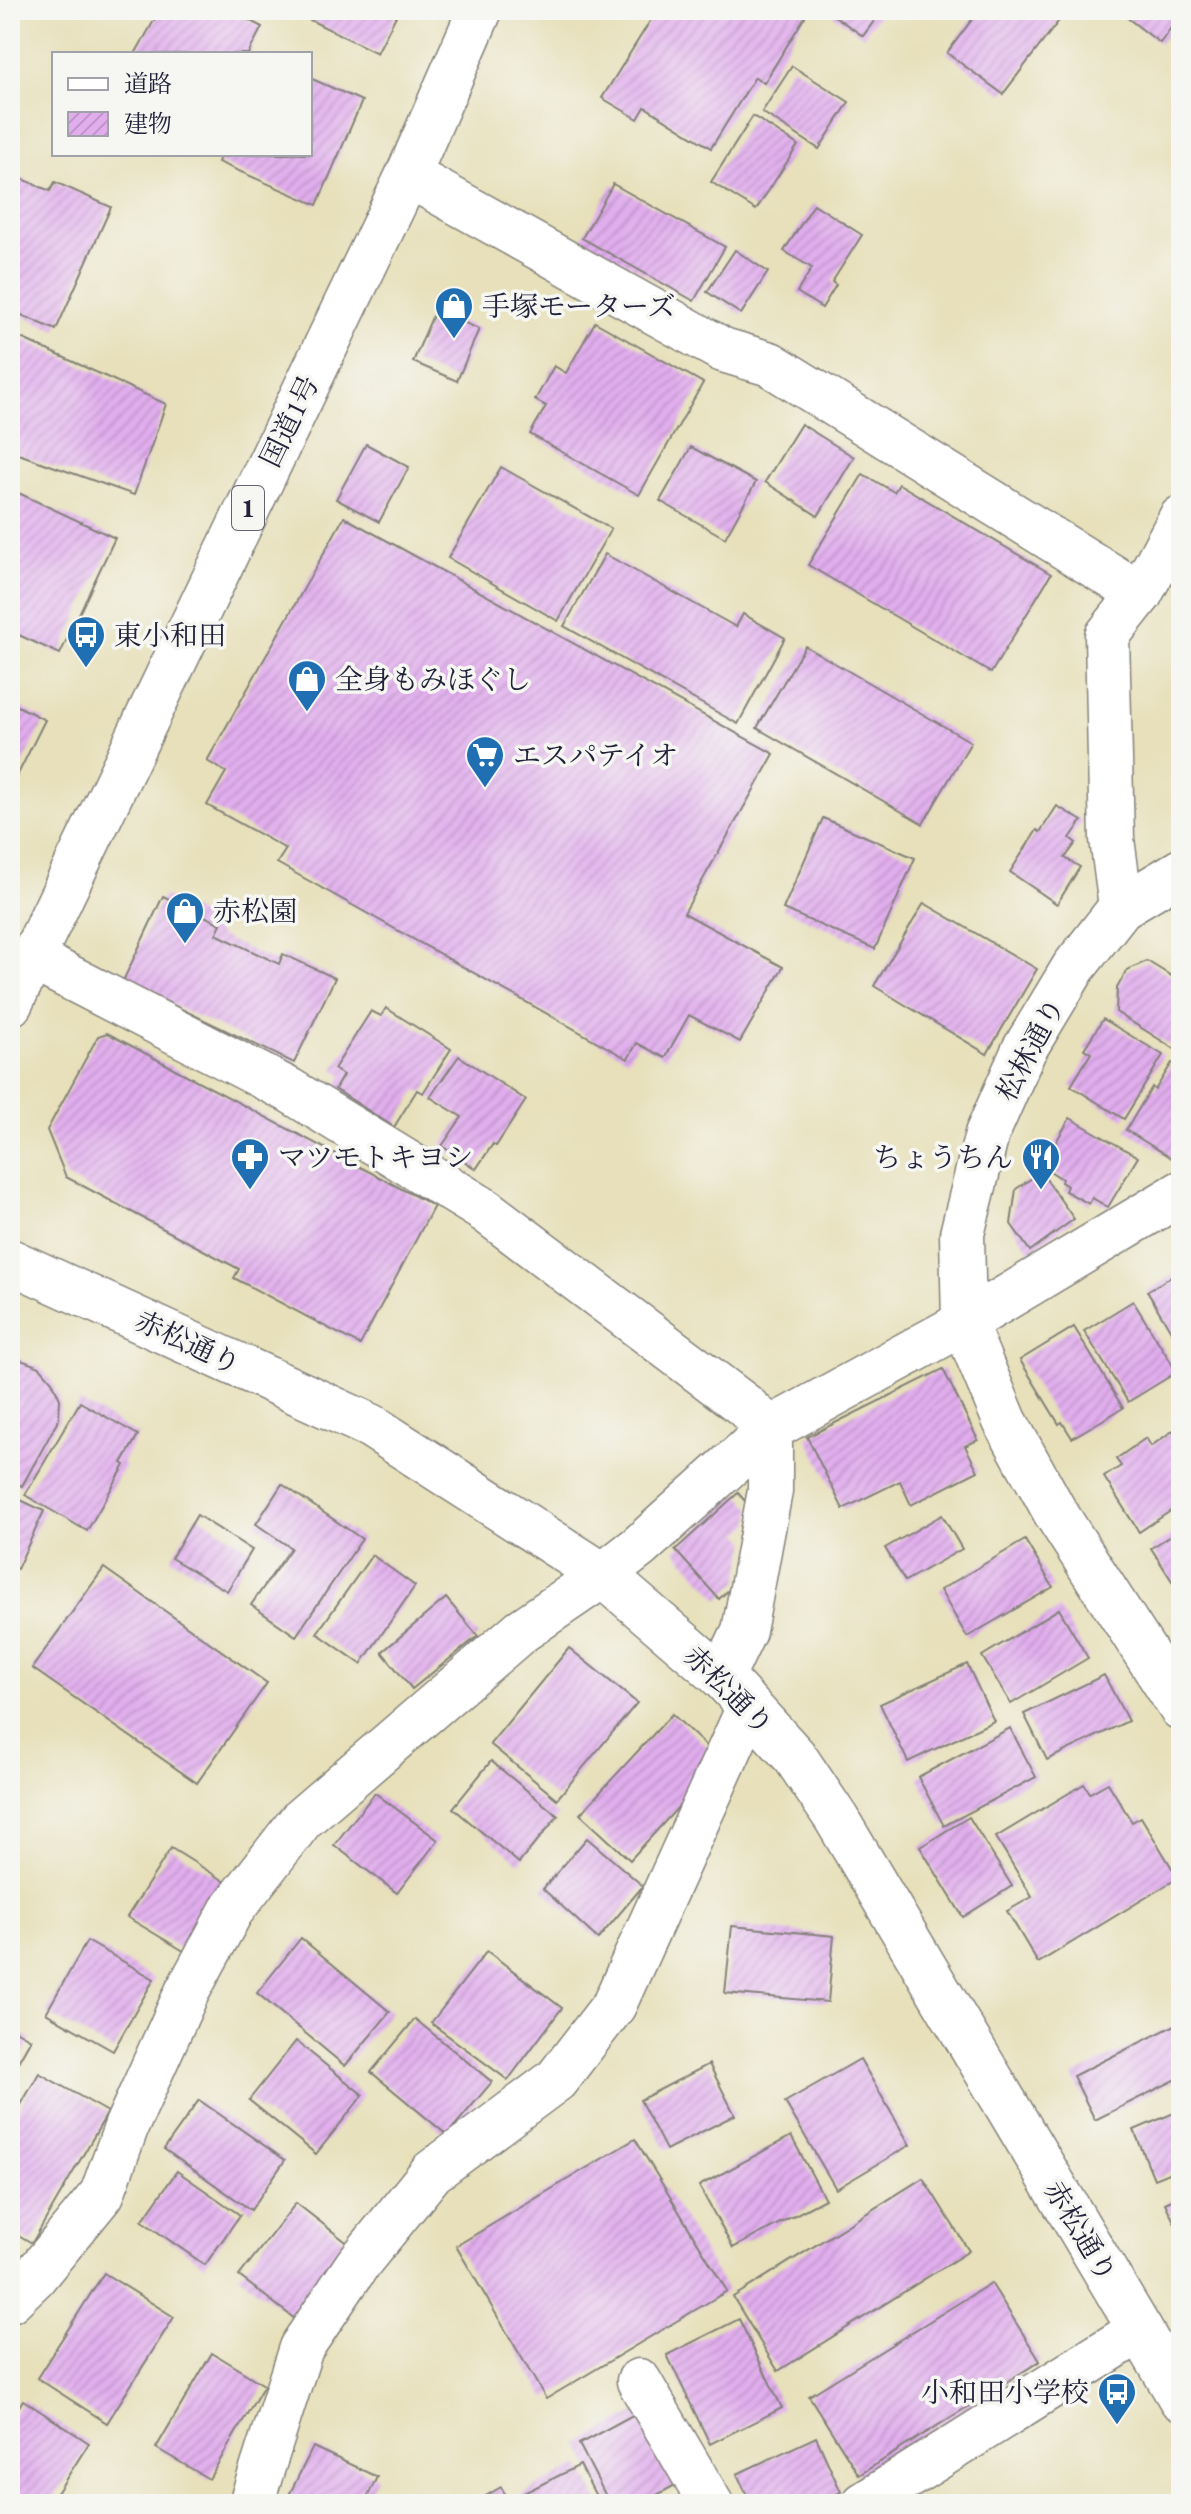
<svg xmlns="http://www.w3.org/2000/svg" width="1191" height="2514" font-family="'EB Garamond','Noto Serif JP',serif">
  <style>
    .building { fill: url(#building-hatch) }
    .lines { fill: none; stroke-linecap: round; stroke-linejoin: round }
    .minor-casing { stroke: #84817a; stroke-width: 47 }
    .highway-casing { stroke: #84817a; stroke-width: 47 }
    .minor { stroke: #fff; stroke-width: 44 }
    .highway { stroke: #fff; stroke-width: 44 }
    .labels { text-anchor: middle; stroke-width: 7; stroke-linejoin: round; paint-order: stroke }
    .shield { fill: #f6f6f2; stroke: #626272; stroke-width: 2 }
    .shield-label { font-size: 26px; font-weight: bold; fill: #22223b }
    .poi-label { font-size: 28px; fill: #22223b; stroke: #f6f6f2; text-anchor: start }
    .street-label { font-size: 28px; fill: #22223b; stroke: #f6f6f2 }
  </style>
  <defs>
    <pattern id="building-hatch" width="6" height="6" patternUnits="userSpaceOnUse" patternTransform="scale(2)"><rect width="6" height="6" fill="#e1aded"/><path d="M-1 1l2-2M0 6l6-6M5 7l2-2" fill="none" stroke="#c195cc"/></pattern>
  </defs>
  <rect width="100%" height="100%" fill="#f6f6f2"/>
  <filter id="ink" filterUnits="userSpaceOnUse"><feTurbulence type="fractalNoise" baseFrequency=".0125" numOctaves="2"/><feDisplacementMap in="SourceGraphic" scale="16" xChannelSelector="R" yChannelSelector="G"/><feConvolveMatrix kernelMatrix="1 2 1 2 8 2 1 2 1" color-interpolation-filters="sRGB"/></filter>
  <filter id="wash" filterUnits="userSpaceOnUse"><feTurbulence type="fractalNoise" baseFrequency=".006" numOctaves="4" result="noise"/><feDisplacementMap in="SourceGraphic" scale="32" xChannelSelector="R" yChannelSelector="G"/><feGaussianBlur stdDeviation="1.8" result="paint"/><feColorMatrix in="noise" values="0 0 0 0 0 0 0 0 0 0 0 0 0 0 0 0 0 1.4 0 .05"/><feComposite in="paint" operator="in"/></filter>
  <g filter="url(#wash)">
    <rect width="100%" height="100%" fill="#e7e0ba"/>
    <g id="blocks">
      <g class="building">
        <polygon points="160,10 230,10 262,27 248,54 135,54"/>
        <polygon points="312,10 399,10 377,53 308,19"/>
        <polygon points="657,10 809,10 764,83 755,77 711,148 645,107 638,119 602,98"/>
        <polygon points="826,10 882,10 863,36"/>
        <polygon points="979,10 1067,10 1003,94 947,53"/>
        <polygon points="1117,10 1181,10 1181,14 1160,43"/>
        <polygon points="792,66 849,102 819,149 762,112"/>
        <polygon points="310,78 362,101 317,205 218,162 221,154 310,154"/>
        <polygon points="753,116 798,145 756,210 711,182"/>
        <polygon points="16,176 50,191 55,182 111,207 56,330 10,310 10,190"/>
        <polygon points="613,184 725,247 694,301 582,238"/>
        <polygon points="814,204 862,235 832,282 836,285 822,308 797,292 812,268 784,251"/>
        <polygon points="735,250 768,272 741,314 707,292"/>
        <polygon points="435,310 479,329 457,381 413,362"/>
        <polygon points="595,322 703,383 639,495 530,434 546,406 535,400 554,366 566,373"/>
        <polygon points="10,333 166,404 134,495 10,451"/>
        <polygon points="801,424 854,457 818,516 765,482"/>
        <polygon points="366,444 409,467 379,522 336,499"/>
        <polygon points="691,447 756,482 725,538 660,501"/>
        <polygon points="501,467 611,529 558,621 448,558"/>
        <polygon points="863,474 894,492 899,484 1051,574 991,673 808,565"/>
        <polygon points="10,489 115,538 60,654 10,631"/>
        <polygon points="344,517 774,754 684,913 783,967 740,1042 689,1015 665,1058 637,1043 628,1059 277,863 286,849 207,805 226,772 207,761"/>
        <polygon points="605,554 736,627 743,614 785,638 738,724 564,626"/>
        <polygon points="805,646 971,742 923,824 757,728"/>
        <polygon points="10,702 45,720 10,790"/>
        <polygon points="1057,806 1082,821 1070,838 1076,843 1065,858 1080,867 1057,904 1010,872 1037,830 1040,832"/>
        <polygon points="823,818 915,858 875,949 783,909"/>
        <polygon points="163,896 221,924 216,934 279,964 283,954 335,978 294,1063 123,981"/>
        <polygon points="924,903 1037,969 987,1054 874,986"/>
        <polygon points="1147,961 1181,982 1181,1053 1116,1012 1117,988 1127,970"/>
        <polygon points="386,1008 451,1049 423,1093 417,1090 394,1127 335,1089 343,1075 334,1069 371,1011 381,1016"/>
        <polygon points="1103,1019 1163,1055 1124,1119 1071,1086 1091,1053 1084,1049"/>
        <polygon points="107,1033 434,1206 360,1345 234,1278 239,1269 66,1177 47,1130 98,1036"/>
        <polygon points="459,1056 526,1100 496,1146 493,1144 476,1169 442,1146 462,1117 430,1097"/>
        <polygon points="1172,1063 1181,1069 1181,1164 1126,1130 1152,1087 1155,1090"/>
        <polygon points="1070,1118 1138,1157 1108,1207 1092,1198 1089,1204 1065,1191 1067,1186 1061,1182 1062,1179 1042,1166"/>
        <polygon points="1041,1172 1074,1219 1030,1251 1011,1224 1016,1189"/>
        <polygon points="1181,1271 1181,1348 1147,1291"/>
        <polygon points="1133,1301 1177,1372 1128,1402 1084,1331"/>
        <polygon points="1074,1327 1123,1408 1072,1438 1062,1422 1059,1424 1020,1360"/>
        <polygon points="10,1356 40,1367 52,1381 60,1399 59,1419 22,1486 10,1479"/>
        <polygon points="943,1369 978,1440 965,1446 978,1471 911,1505 900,1481 843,1509 807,1437"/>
        <polygon points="80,1402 138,1435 122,1463 125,1465 87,1531 25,1495"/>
        <polygon points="1174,1430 1181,1442 1181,1504 1139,1532 1104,1477 1121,1466 1116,1459 1146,1438 1151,1446"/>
        <polygon points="282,1484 362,1539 296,1636 251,1605 291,1548 256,1524"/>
        <polygon points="738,1493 752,1509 751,1522 740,1533 747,1541 738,1581 719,1599 675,1550"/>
        <polygon points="10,1495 44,1511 17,1569 10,1566"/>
        <polygon points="197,1515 252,1550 227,1591 171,1558"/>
        <polygon points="942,1515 962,1549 905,1581 885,1548"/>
        <polygon points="1181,1529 1181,1595 1151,1548"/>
        <polygon points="1025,1540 1053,1587 967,1637 940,1590"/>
        <polygon points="372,1555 415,1586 361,1664 317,1633"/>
        <polygon points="104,1568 267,1683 197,1783 32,1668"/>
        <polygon points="446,1598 478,1636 412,1689 382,1652"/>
        <polygon points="1059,1609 1088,1658 1011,1704 982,1656"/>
        <polygon points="569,1648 637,1703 557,1799 490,1744"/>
        <polygon points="967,1664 994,1721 908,1762 880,1704"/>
        <polygon points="1104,1675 1128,1721 1047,1760 1024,1714"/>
        <polygon points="672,1714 721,1760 630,1860 580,1814"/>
        <polygon points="1010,1728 1036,1777 944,1826 918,1777"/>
        <polygon points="491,1761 558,1816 519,1863 453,1808"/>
        <polygon points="1108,1783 1132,1822 1141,1817 1178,1878 1038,1963 1007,1911 1032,1897 996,1837 1084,1784 1090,1793"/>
        <polygon points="375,1793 438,1840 397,1893 334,1845"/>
        <polygon points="969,1817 1012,1886 963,1917 920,1847"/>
        <polygon points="587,1838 643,1886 598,1939 543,1889"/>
        <polygon points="171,1848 234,1887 192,1956 127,1917"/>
        <polygon points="732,1926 834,1936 828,2002 725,1993"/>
        <polygon points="301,1938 390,2012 345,2066 257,1993"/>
        <polygon points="87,1941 154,1979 113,2051 46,2013"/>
        <polygon points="487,1951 562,2008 508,2080 431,2023"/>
        <polygon points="415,2019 492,2082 447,2135 371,2072"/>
        <polygon points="1181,2022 1181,2077 1095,2120 1073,2076"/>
        <polygon points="10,2027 31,2039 10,2076"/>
        <polygon points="296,2041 363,2095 316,2154 249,2100"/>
        <polygon points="860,2059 910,2145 836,2189 785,2102"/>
        <polygon points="709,2064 735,2115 666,2150 640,2100"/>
        <polygon points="39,2073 108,2112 32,2243 10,2230 10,2124"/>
        <polygon points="199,2100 285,2160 251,2210 164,2149"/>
        <polygon points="1181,2110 1181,2168 1154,2179 1134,2130"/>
        <polygon points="791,2136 825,2199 733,2248 699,2186"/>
        <polygon points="635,2139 727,2291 546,2399 456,2246"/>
        <polygon points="177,2171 240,2215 205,2265 142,2221"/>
        <polygon points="923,2178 969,2251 778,2371 733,2297"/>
        <polygon points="1181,2196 1181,2236 1165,2203"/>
        <polygon points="296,2203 355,2249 299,2322 239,2276"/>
        <polygon points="104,2273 174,2317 107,2423 37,2378"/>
        <polygon points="991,2283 1040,2361 859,2475 809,2396"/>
        <polygon points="739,2319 782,2408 710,2444 667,2355"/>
        <polygon points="212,2353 264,2385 209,2479 156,2448"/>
        <polygon points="23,2400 89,2443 50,2504 10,2504 10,2421"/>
        <polygon points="640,2411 679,2483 640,2504 610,2504 579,2444"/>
        <polygon points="816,2437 841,2492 814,2504 751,2504 737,2474"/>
        <polygon points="313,2447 377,2477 364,2504 308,2504 289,2495"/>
        <polygon points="580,2465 600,2504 527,2504 522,2494"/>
        <polygon points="501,2487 511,2504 472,2504"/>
      </g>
    </g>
  </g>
  <g filter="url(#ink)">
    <use href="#blocks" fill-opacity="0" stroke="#84817a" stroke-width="2"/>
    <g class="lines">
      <defs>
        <g id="minor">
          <polyline points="408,175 723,350 770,364 1140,594"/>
          <polyline points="1181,871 1121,907 1074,967 1024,1050 987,1134 962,1234 964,1323 1005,1421 1055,1512 1181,1708"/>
          <polyline points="1121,907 1112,839 1107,636 1140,594 1181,518"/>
          <polyline points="32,958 289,1090 486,1211 744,1405 770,1429 770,1491 744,1631 722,1677"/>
          <polyline points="10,1261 371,1426 603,1575 722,1677 795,1757 836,1818 1181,2399"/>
          <polyline points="10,2300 34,2277 102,2194 127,2125 187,1992 231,1911 302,1819 521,1631 603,1575 639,1547 770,1429 964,1323 1181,1193"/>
          <polyline points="639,2381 711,2504"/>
          <polyline points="251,2504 301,2348 357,2265 432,2172 556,2080 614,2005 749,1707"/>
          <polyline points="864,2504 1140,2330"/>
        </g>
        <polyline id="highway" points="10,1004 408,175 480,10"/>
      </defs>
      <use href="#minor" class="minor-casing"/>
      <use href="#highway" class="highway-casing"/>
      <use href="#minor" class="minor"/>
      <use href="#highway" class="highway"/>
    </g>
  </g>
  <defs>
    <symbol id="shop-pin" viewBox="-11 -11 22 30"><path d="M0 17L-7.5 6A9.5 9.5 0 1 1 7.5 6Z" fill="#1f6fb2" stroke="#f6f6f2"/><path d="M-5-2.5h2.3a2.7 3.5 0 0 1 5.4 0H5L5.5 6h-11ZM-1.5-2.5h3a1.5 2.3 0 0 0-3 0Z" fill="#fff"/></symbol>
    <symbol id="bus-pin" viewBox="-11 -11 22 30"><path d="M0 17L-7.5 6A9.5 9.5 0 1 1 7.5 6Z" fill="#1f6fb2" stroke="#f6f6f2"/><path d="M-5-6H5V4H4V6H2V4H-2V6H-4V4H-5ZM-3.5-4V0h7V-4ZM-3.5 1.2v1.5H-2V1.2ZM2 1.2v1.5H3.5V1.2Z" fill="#fff"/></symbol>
    <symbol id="supermarket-pin" viewBox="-11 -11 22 30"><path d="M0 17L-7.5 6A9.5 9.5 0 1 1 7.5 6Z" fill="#1f6fb2" stroke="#f6f6f2"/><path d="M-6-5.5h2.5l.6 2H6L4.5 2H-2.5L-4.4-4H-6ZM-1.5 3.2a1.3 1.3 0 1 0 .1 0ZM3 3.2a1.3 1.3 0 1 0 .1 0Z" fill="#fff"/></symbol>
    <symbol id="pharmacy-pin" viewBox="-11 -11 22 30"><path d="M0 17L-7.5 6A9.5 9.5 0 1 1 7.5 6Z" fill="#1f6fb2" stroke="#f6f6f2"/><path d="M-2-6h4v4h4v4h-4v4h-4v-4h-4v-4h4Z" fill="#fff"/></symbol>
    <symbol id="restaurant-pin" viewBox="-11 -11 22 30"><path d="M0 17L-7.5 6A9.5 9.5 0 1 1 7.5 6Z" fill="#1f6fb2" stroke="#f6f6f2"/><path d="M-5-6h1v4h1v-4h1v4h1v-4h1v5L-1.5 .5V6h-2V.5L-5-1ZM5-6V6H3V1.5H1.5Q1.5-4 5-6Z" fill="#fff"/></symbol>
  </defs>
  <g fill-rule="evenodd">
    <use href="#shop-pin" x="432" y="284" width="44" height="60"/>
    <use href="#bus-pin" x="64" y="613" width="44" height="60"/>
    <use href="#shop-pin" x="285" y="657" width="44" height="60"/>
    <use href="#supermarket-pin" x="463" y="733" width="44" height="60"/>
    <use href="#shop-pin" x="163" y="889" width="44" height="60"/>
    <use href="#pharmacy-pin" x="228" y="1135" width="44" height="60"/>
    <use href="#restaurant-pin" x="1019" y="1135" width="44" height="60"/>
    <use href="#bus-pin" x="1095" y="2370" width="44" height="60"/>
  </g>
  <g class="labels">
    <rect class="shield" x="232" y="486" width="32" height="44" rx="6"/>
    <g class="shield-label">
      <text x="248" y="517">1</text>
    </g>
    <g class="poi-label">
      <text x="482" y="316">手塚モーターズ</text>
      <text x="114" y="645">東小和田</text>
      <text x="335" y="689">全身もみほぐし</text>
      <text x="513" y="765">エスパテイオ</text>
      <text x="213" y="921">赤松園</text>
      <text x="278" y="1167">マツモトキヨシ</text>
      <text x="1013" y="1167" text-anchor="end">ちょうちん</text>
      <text x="1089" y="2402" text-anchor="end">小和田小学校</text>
    </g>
    <g class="street-label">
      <text transform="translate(289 421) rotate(-64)" y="10">国道1号</text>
      <text transform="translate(1030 1049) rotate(-62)" y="10">松林通り</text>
      <text transform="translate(188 1342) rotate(25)" y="10">赤松通り</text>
      <text transform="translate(729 1690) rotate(45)" y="10">赤松通り</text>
      <text transform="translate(1081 2231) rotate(59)" y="10">赤松通り</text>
    </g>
  </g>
  <rect width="1191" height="2514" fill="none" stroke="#f6f6f2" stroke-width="40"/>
  <rect x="52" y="52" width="260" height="104" fill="#f6f6f2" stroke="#a1a1a9" stroke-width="2"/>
  <rect x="68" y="78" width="40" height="12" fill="#ffffff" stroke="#a1a1a9" stroke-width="2"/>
  <text x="124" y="92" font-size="24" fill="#22223b">道路</text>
  <rect x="68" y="112" width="40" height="24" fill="url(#building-hatch)" stroke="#a1a1a9" stroke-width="2"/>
  <text x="124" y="132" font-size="24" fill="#22223b">建物</text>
</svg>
